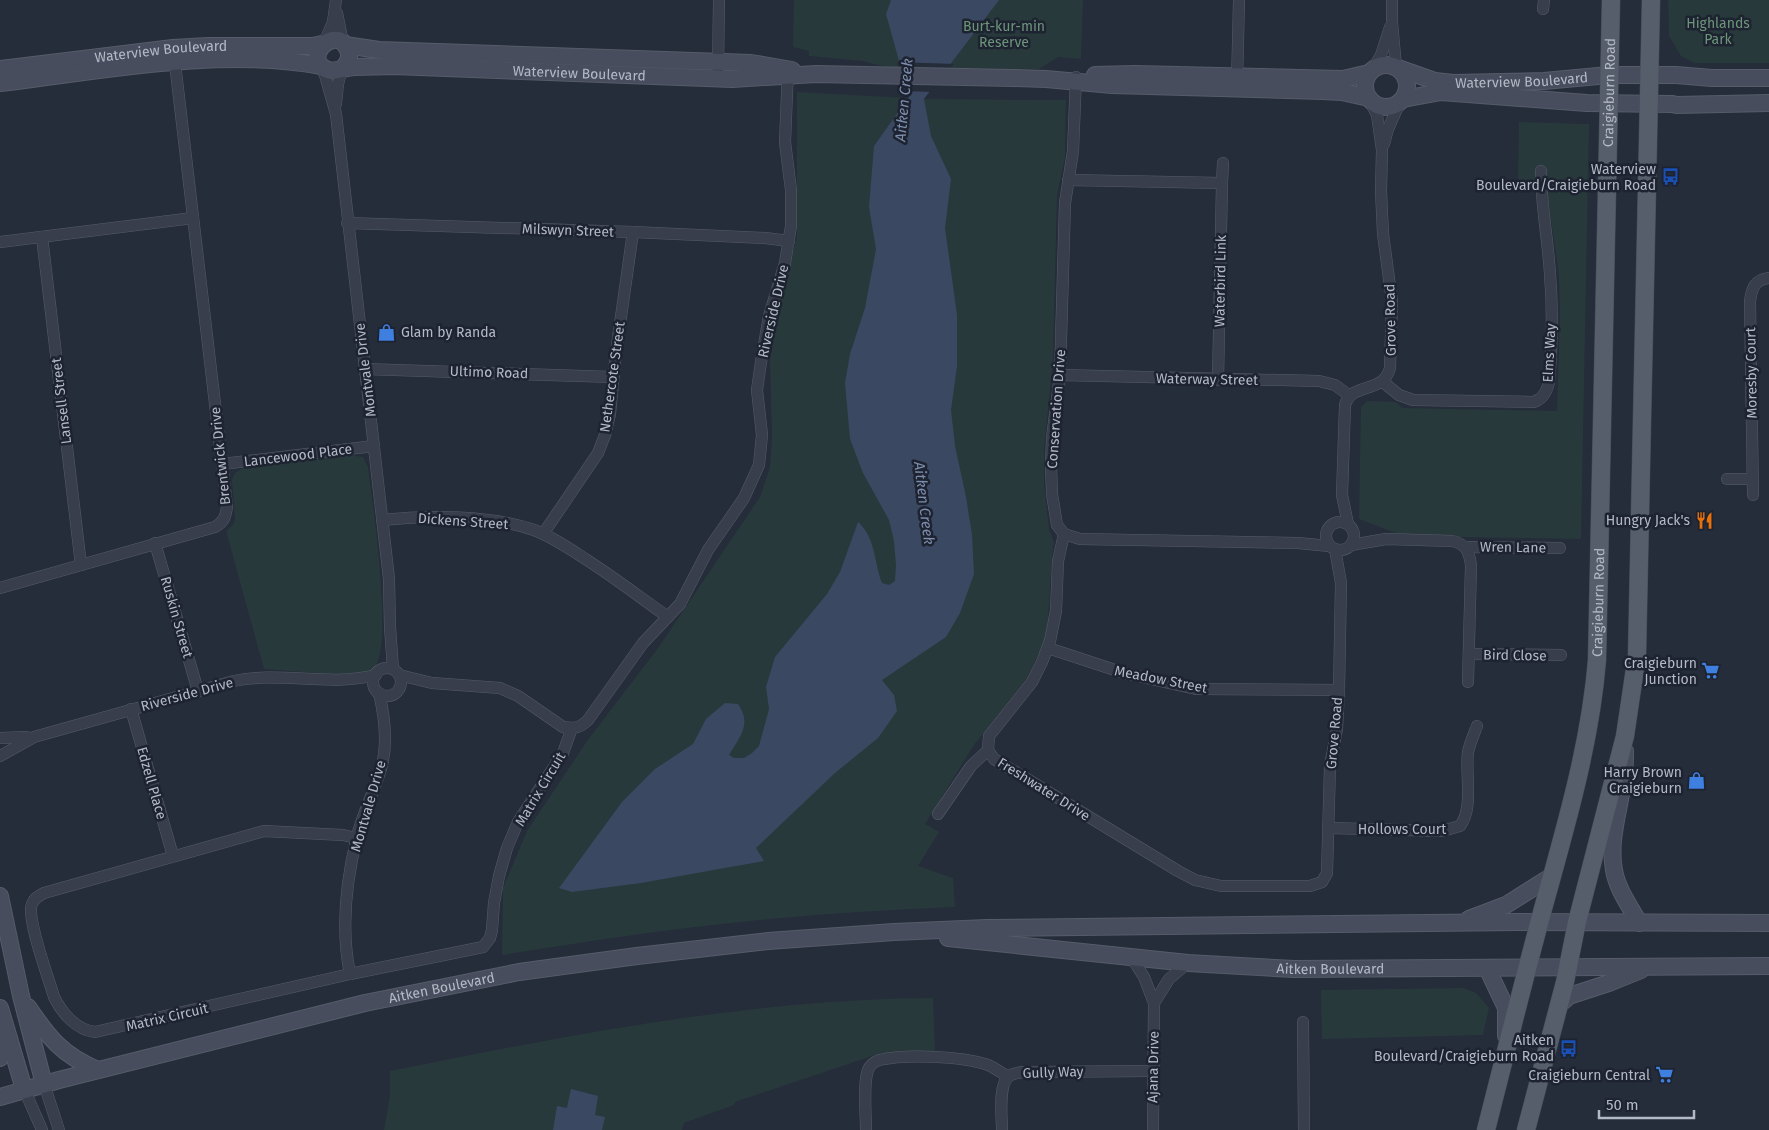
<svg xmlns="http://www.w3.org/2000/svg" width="1769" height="1130" font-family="'Fira Sans',sans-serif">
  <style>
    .green { fill: #28393c }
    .water { fill: #3b4862 }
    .pier { fill: #252c3a }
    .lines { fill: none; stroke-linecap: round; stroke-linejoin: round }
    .street-casing { stroke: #565c69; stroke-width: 12 }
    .secondary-casing { stroke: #565c69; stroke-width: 18 }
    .primary-casing { stroke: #414754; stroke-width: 19 }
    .street { stroke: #383e4b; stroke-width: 11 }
    .secondary { stroke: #474d5d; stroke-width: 16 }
    .primary { stroke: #565d6b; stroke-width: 18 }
    .labels { text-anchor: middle; stroke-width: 5; stroke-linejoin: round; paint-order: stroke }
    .park-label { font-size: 14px; fill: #6d957a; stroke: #1d2330 }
    .street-label { font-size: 14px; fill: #b4b9c6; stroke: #1d2330 }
    .poi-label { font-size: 14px; fill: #b4b9c6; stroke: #1d2330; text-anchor: end }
    .water-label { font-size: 15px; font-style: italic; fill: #7d8dac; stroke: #1d2330 }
  </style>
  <rect width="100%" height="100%" fill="#252c3a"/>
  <g class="green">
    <polygon points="794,0 1083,0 1081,59 1058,57 1039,69 891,67 873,64 863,61 809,56 809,51 793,47"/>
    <polygon points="1668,0 1769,0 1769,63 1695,63 1681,56 1669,36"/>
    <path d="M 797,92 L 924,99 L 1066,100 L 1065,157 L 1057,195 L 1053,360 L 1044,449 L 1044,483 L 1049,529 L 1054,542 L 1052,557 L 1048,620 L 1044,642 L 1027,678 L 974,745 L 925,824 L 939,832 L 918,866 L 953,878 L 955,907 C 887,910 818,914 750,921 C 667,929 584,942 502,955 L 503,888 L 527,831 L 587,741 L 658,648 L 760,497 L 770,467 L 772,435 L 770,359 L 779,305 L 797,237 Z"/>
    <path d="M 1519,122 L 1589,124 L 1581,539 L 1404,536 L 1359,519 L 1361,407 L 1367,401 L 1396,402 L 1402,408 L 1557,411 C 1558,367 1561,323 1559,280 C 1557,252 1551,225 1548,197 L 1536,184 L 1518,184 Z"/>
    <path d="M 350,455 L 363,457 L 368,467 C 372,497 395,653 373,669 C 360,679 283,670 264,669 L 226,531 L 233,525 L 235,519 L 232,480 C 235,471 240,469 248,467 Z"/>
    <polygon points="1464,988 1476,993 1489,1008 1483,1035 1322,1039 1321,990"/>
    <path d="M 933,998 L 935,1051 L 881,1053 L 735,1102 L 734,1105 L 684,1123 L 682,1130 L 384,1130 L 390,1095 L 390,1071 C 569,1035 750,999 933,998 Z"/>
  </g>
  <g class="water">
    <path d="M 891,0 L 999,0 L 924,99 L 931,136 L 951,179 L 945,228 L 957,315 L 957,366 L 951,410 L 955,446 L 966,497 L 972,535 L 974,574 L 960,613 L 946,637 L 882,680 L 894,695 L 897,711 L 878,738 L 835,773 L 756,848 L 764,861 L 641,883 L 572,892 L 559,888 L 622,802 L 655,769 L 693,744 L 706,719 L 725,703 L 738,704 C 752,724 740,737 729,755 L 734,758 L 744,758 L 752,753 L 759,746 L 769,709 L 766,687 L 775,657 L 827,594 L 840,572 L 858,522 C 876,538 874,563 882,583 L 889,585 L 895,581 L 896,565 L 894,541 L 889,520 L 863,473 L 850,439 L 845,383 L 850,354 L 865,308 L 876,249 L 869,207 L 874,146 L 909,97 L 886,14 Z"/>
    <polygon points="571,1089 598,1096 595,1115 605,1117 602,1130 553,1130 557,1106 567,1108"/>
  </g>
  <polygon class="pier" points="897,62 954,64 932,92 905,91"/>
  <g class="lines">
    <defs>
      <g id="street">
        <polyline points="1392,0 1392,22 1396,67"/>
        <polyline points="1543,9 1544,0"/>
        <polyline points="337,13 343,43"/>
        <polyline points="324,43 333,22 336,0"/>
        <polyline points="323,68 336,114 389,579 390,627 393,669"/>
        <polyline points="718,69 719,0"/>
        <polyline points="1373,69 1381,55 1390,27"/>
        <polyline points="1076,77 1073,151 1065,203 1060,375 1052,438 1051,465 1052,494 1057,525 1064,534 1080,539 1298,543 1329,546"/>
        <polyline points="1237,83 1239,0"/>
        <polyline points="336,104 338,84 342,69"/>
        <polyline points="1384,144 1388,129 1400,102"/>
        <polyline points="1068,180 1222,183 1218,380"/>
        <polyline points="1222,183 1223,163"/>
        <polyline points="347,223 633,232 765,238 789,241"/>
        <polyline points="42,237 81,565"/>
        <polyline points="0,242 193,218"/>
        <polyline points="364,369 613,377"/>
        <polyline points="1060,375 1319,381 1335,385 1350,396"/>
        <path d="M 1383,382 L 1399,395 L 1413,400 L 1534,402 C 1543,399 1547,391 1549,382 C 1552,347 1553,310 1550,274 C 1548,239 1541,206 1541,171"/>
        <polyline points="222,464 374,446"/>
        <polyline points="1727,479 1753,479"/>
        <path d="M 1753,495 L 1750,301 C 1752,288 1754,280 1769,278"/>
        <path d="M 382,520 C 428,515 490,515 534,530 C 553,537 570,549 587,560 C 615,578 641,598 668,617"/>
        <circle cx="1340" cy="536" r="14"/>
        <path d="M 1348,524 L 1342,495 L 1345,405 C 1352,381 1383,395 1390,368 L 1392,301 L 1383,234 L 1381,191 L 1382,150 L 1377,115 L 1369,99"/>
        <polyline points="543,534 598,453 605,435 610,414 616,352 633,232"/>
        <polyline points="1064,534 1058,561 1056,611 1050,641 1042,662 1032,682 989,736 988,750 994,759 1178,871 1195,880 1221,886 1310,886 1322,882 1327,873 1330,766 1337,729 1339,690 1341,583 1335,549"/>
        <polyline points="155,543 198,691"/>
        <path d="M 1351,545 L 1386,539 L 1452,541 C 1466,544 1469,551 1471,565 L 1468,682"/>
        <polyline points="1465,547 1560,548"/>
        <path d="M 0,588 L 215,527 C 224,522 226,516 227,506 L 174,55"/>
        <polyline points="1048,648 1124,673 1196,689 1339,690"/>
        <polyline points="1469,654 1561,655"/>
        <circle cx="387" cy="682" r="14"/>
        <path d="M 399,675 L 432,683 L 500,688 L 518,696 L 563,727 C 574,729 580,728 588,720 L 643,643 L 680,604 L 708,550 L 744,498 L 759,465 L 762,435 L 757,390 L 761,362 L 769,316 L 785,263 L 791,226 L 791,190 L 785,142 L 788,69"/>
        <polyline points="131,709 173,856"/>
        <polyline points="0,738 27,737"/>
        <path d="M 0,756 L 34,737 L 234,681 C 281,671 329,687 376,675"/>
        <polyline points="938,814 971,766 988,750"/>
        <path d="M 1330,828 L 1442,831 L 1460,826 C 1474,808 1465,774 1468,752 C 1470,743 1474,734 1477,726"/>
        <path d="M 356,838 L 343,835 L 264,831 L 44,893 C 39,896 34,898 32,904 C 26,918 49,979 54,997 C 62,1013 76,1030 95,1032 L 350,974 L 483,947 L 490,938 L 492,930 L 494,903 L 499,876 L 507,848 L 518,822 L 563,753 L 572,728"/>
        <polyline points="1132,958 1144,977 1154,1003 1153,1130"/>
        <path d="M 350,974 C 341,930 346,881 357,837 C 362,815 373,794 380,772 C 388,748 385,718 379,693"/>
        <polyline points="1154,1003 1169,979 1188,963"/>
        <polyline points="1303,1022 1304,1130"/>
        <polyline points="44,1084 59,1130"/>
        <polyline points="24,1089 42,1130"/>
        <path d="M 866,1130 C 866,1115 863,1083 868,1070 C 870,1065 874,1062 879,1060 C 906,1054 962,1056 988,1065 C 995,1068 1002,1073 1008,1077"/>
        <path d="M 1002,1130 C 1002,1117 998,1087 1008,1077 C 1012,1073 1018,1073 1023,1072 L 1153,1071"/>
      </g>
      <g id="secondary">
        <polyline points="345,45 379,50 751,63 792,70"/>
        <circle cx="1386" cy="86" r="21"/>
        <path id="s1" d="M 343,68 C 348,63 351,57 348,50 C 336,21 297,62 331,71 L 354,67 L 394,66 L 732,79 L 816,74 L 1014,78 L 1046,79 L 1112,85 L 1323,91 L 1342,92 L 1369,98"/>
        <path id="s2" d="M 1398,68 L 1435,81 L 1453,83 L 1544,81 L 1609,75 L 1676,75 L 1712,78 L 1769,78"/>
        <path id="s3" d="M 0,69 L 173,48 L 208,46 L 313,46 L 322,44"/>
        <polyline points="1095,75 1135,74 1343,79 1369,73"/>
        <path d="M 0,83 C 101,71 220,47 321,66"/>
        <polyline points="1403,99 1441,92 1587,103 1673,104 1676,105 1769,103"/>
        <path d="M 1625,751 C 1625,758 1625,766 1624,774 C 1621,806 1608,838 1614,870 C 1617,889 1630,906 1639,923"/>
        <polyline points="0,896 21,996 44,1084"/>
        <polyline points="1469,919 1506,905 1552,876"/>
        <path id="s4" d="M 948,938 L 1188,963 L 1294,969 L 1769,966"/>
        <polyline points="1487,968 1506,1008 1506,1036"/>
        <polyline points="1560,1004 1569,996 1609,983 1641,970"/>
        <path d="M 28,1007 C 49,1038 62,1055 98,1070"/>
        <polyline points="0,1008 24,1089"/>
        <polyline points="0,1058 9,1039"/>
        <path id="s5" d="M 0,1097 L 59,1080 L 365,1003 L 519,972 L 637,956 L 768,941 L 894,932 L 987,928 L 1517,922 L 1769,923"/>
      </g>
      <g id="primary">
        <path id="s6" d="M 1486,1130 C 1504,1059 1522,987 1541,916 C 1564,832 1590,747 1597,660 L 1611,0"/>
        <polyline points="1526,1130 1565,982 1577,922 1625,736 1637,655 1651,0"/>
      </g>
    </defs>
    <use href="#street" class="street-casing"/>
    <use href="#secondary" class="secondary-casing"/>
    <use href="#primary" class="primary-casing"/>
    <use href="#street" class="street"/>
    <use href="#secondary" class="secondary"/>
    <use href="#primary" class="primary"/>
  </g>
  <defs>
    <symbol id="bus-bare" viewBox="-9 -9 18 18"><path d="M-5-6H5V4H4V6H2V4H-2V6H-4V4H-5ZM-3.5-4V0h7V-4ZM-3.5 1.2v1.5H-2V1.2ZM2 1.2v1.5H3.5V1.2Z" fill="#1a4fb4" stroke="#1d2330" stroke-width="2.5" paint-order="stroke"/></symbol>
    <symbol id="shop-bare" viewBox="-9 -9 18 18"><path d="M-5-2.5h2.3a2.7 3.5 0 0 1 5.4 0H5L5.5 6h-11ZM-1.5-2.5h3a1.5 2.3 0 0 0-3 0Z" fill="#3f7fe0" stroke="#1d2330" stroke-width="2.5" paint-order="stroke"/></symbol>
    <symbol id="restaurant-bare" viewBox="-9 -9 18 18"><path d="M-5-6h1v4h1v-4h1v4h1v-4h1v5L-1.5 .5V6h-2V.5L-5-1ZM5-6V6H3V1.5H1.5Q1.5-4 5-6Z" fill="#e8710a" stroke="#1d2330" stroke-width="2.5" paint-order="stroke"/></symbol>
    <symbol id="supermarket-bare" viewBox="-9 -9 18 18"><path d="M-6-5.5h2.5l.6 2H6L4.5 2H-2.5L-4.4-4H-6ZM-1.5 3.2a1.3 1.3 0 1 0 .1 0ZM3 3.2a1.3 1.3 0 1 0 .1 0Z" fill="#3f7fe0" stroke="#1d2330" stroke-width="2.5" paint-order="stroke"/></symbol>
  </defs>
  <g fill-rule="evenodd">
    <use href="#bus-bare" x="1658" y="164" width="25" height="25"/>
    <use href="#shop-bare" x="374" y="320" width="25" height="25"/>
    <use href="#restaurant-bare" x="1692" y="508" width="25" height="25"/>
    <use href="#supermarket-bare" x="1698" y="658" width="25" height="25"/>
    <use href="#shop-bare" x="1684" y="768" width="25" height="25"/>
    <use href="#bus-bare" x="1556" y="1036" width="25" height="25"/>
    <use href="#supermarket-bare" x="1652" y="1062" width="25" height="25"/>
  </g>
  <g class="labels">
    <g class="park-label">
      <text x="1718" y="28">Highlands<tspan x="1718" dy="16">Park</tspan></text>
      <text x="1004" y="31">Burt-kur-min<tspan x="1004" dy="16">Reserve</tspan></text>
    </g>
    <g class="street-label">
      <text dy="5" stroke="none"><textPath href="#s3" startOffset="162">Waterview Boulevard</textPath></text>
      <text dy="5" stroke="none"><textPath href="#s1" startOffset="334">Waterview Boulevard</textPath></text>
      <text dy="5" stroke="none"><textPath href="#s2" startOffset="126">Waterview Boulevard</textPath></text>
      <text dy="5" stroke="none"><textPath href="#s6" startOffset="1051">Craigieburn Road</textPath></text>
      <text transform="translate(568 230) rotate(2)" y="5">Milswyn Street</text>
      <text transform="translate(1220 281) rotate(-89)" y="5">Waterbird Link</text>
      <text transform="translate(773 311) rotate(-77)" y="5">Riverside Drive</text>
      <text transform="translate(1390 320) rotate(-91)" y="5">Grove Road</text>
      <text transform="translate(1549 353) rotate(-87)" y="5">Elms Way</text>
      <text transform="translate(365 370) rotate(-97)" y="5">Montvale Drive</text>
      <text transform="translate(489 372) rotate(2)" y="5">Ultimo Road</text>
      <text transform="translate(1751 373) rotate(-91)" y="5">Moresby Court</text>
      <text transform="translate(612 377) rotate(-82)" y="5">Nethercote Street</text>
      <text transform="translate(1207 379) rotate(1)" y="5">Waterway Street</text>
      <text transform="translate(61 401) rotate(-97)" y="5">Lansell Street</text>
      <text transform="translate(1056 409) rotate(-86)" y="5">Conservation Drive</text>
      <text transform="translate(298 455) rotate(-7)" y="5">Lancewood Place</text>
      <text transform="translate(220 456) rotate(-96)" y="5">Brentwick Drive</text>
      <text transform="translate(463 521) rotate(4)" y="5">Dickens Street</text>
      <text transform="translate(1513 547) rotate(1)" y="5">Wren Lane</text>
      <text dy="5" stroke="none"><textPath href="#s6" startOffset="541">Craigieburn Road</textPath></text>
      <text transform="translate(177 617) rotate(74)" y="5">Ruskin Street</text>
      <text transform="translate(1515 655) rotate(1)" y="5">Bird Close</text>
      <text transform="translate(1161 679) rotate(11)" y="5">Meadow Street</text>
      <text transform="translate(187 694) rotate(-15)" y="5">Riverside Drive</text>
      <text transform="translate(1334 733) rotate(-85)" y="5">Grove Road</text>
      <text transform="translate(152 783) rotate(74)" y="5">Edzell Place</text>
      <text transform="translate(540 789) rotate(-59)" y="5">Matrix Circuit</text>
      <text transform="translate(1044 789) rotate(32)" y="5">Freshwater Drive</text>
      <text transform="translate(368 806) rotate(-74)" y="5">Montvale Drive</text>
      <text x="1402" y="834">Hollows Court</text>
      <text dy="5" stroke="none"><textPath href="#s4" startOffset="384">Aitken Boulevard</textPath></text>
      <text dy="5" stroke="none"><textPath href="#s5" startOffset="455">Aitken Boulevard</textPath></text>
      <text transform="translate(167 1017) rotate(-13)" y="5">Matrix Circuit</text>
      <text transform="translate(1153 1067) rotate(-89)" y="5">Ajana Drive</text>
      <text transform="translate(1053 1072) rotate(-2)" y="5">Gully Way</text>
    </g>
    <g class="poi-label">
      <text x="1656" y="174">Waterview<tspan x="1656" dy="16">Boulevard/Craigieburn Road</tspan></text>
      <text x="401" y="337" text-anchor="start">Glam by Randa</text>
      <text x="1690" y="525">Hungry Jack's</text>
      <text x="1697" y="668">Craigieburn<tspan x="1697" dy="16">Junction</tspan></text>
      <text x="1682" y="777">Harry Brown<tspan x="1682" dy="16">Craigieburn</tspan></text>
      <text x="1554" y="1045">Aitken<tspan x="1554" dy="16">Boulevard/Craigieburn Road</tspan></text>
      <text x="1650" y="1080">Craigieburn Central</text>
    </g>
    <g class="water-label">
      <text transform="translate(904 100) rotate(-85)" y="5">Aitken Creek</text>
      <text transform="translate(924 503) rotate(83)" y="5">Aitken Creek</text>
    </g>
  </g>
  <path d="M1599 1110v8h95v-8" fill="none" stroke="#b4b9c6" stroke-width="2.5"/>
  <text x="1606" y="1110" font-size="15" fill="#b4b9c6" stroke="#1d2330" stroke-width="4" paint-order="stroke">50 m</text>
</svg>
